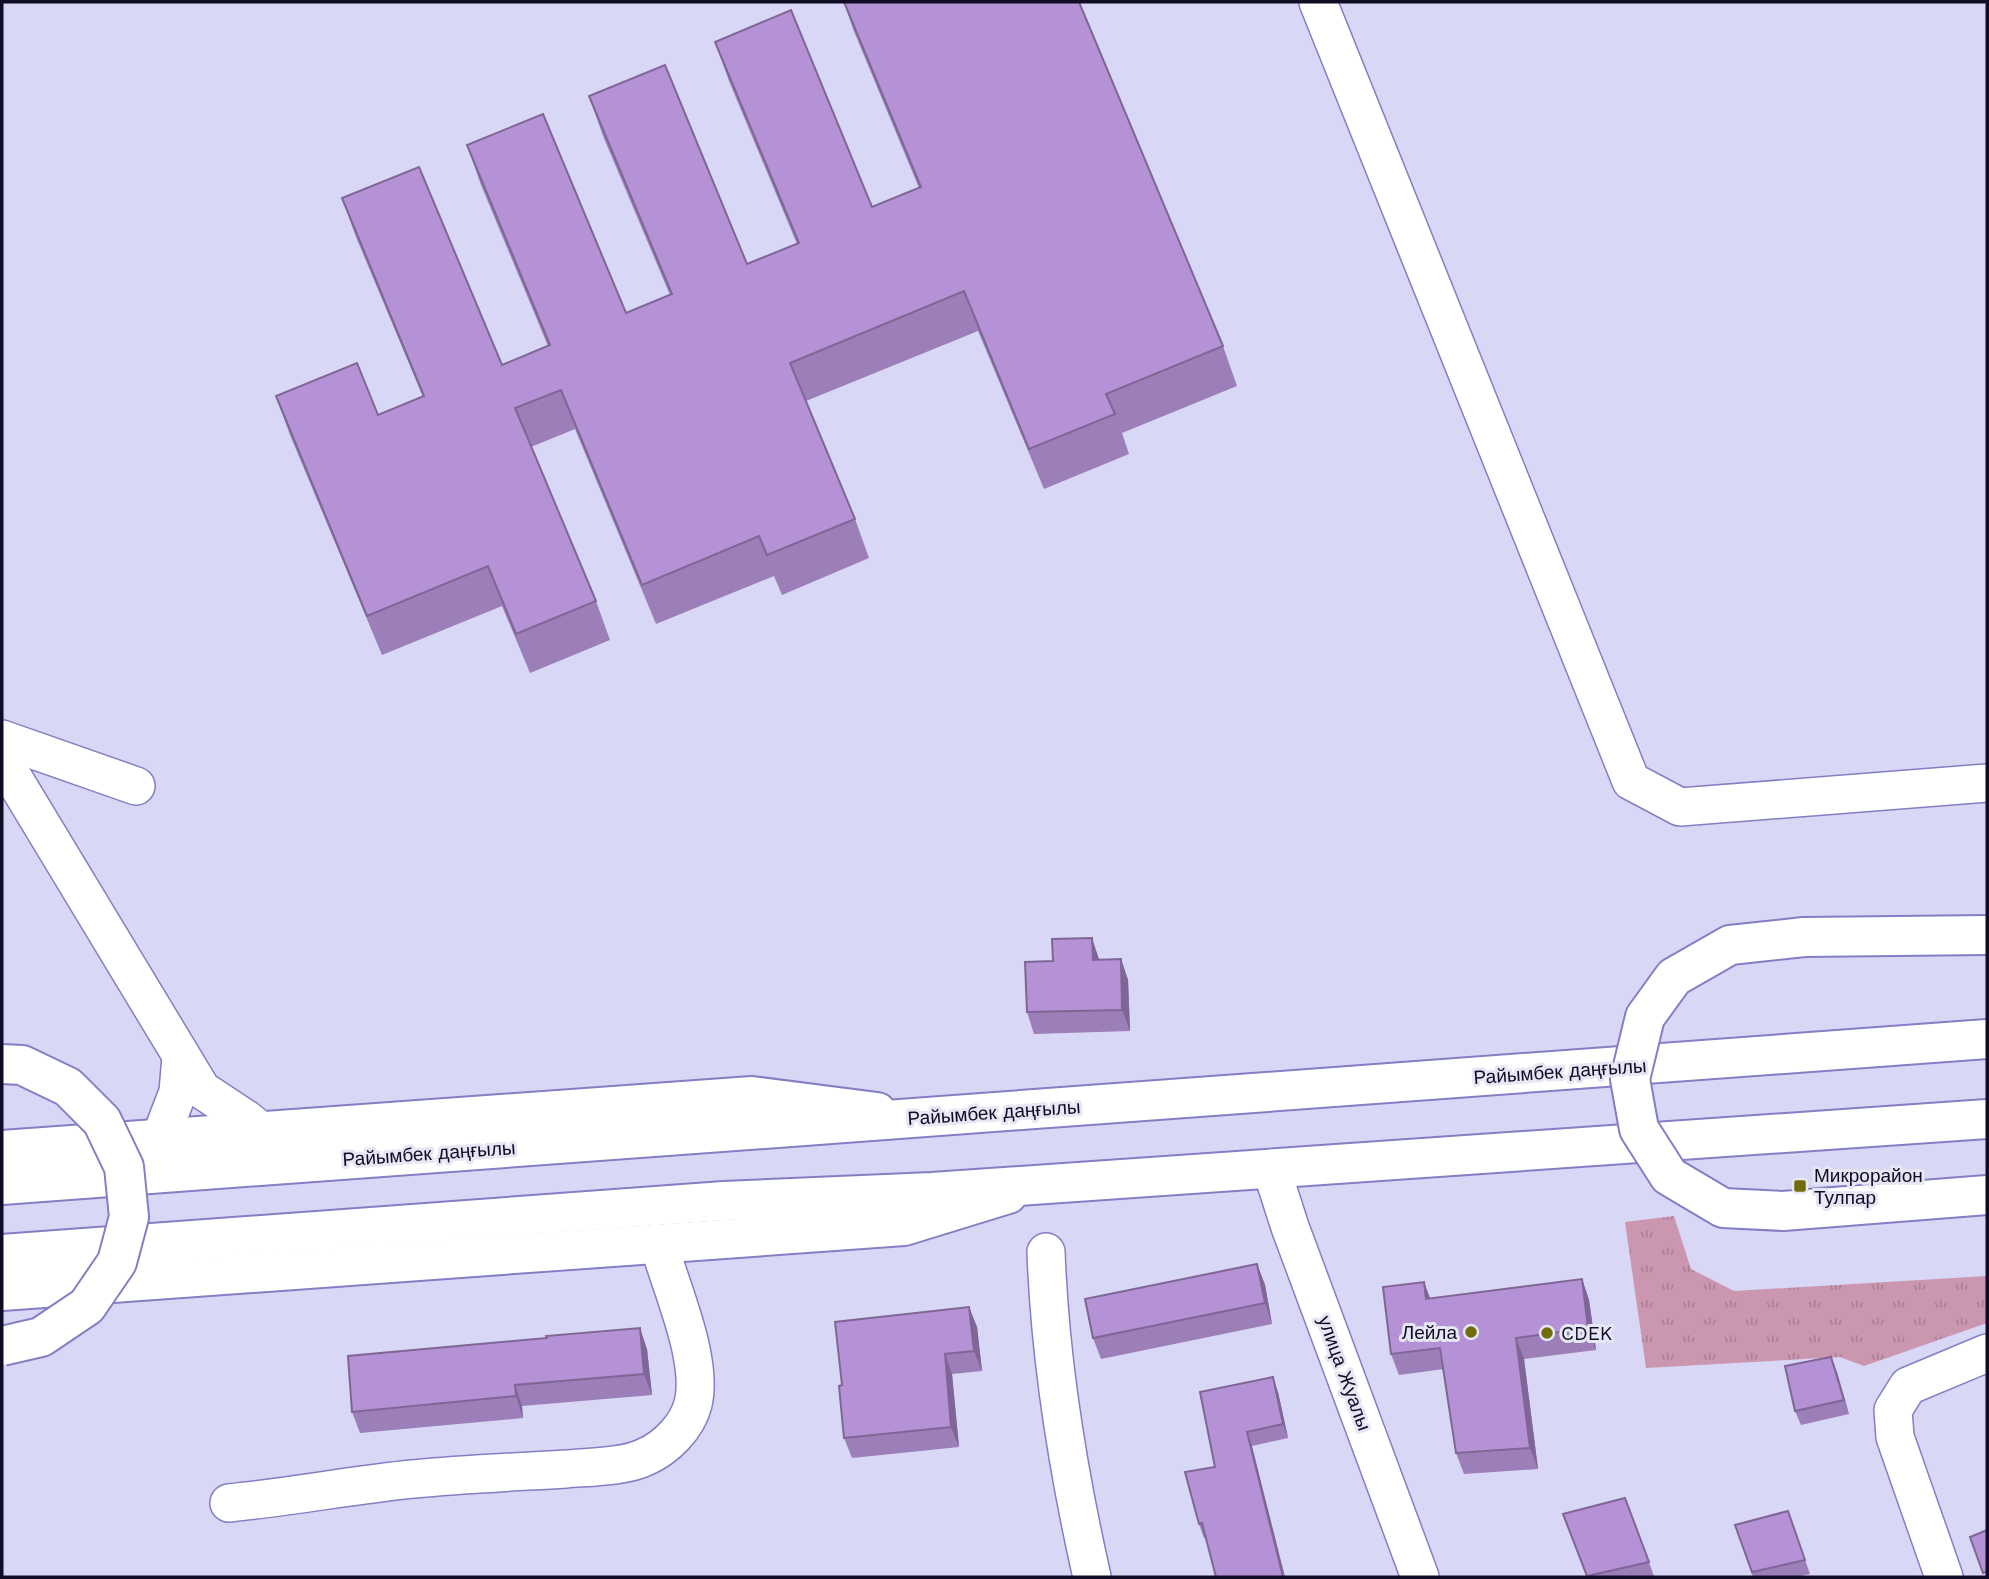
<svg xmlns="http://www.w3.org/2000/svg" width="1989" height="1579" font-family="'Work Sans',sans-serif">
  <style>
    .grass { fill: url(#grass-tufts) }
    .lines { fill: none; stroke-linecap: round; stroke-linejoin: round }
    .minor-casing { stroke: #847ec4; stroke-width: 40 }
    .major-casing { stroke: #847ec4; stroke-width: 42 }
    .highway-casing { stroke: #847ec4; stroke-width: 42 }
    .minor { stroke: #fff; stroke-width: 37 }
    .major { stroke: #fff; stroke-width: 38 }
    .highway { stroke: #fff; stroke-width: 38 }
    .major-bridge-casing { stroke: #847ec4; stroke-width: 42; stroke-linecap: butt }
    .highway-bridge-casing { stroke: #847ec4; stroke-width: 42; stroke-linecap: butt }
    .major-bridge { stroke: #fff; stroke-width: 38 }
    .highway-bridge { stroke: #fff; stroke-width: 38 }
    .wall { fill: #9c7eb8 }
    .shaded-wall { fill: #7f6696 }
    .building { fill: #b592d6; stroke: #7f6696; stroke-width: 2 }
    .poi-dot { fill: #716d0c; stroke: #e6e6f5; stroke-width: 2.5 }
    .labels { text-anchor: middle; stroke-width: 6; stroke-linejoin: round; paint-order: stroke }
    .street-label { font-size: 19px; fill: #100c26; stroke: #e6e6f5 }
    .poi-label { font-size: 19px; fill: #100c26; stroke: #e6e6f5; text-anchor: start }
  </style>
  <defs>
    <pattern id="grass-tufts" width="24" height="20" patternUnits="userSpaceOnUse" patternTransform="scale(1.75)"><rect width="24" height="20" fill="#ca96b0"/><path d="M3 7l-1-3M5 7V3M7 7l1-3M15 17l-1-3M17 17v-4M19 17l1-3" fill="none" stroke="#ac8097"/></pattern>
  </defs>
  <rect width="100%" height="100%" fill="#d8d7f5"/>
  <polygon class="grass" points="1674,1216 1691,1269 1734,1291 1987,1276 1987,1323 1864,1366 1840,1357 1646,1368 1625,1222"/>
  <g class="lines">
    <defs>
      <g id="minor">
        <polyline points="1318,2 1631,781 1680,807 1987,783"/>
        <polyline points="2,739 136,786"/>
        <polyline points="2,759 202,1090 246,1119 261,1131"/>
        <polyline points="160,1139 178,1092 181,1056"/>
        <polyline points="1271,1168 1290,1227 1420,1577"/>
        <path d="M 1046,1252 C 1050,1361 1068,1471 1092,1577"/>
        <path d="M 229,1503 C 291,1497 352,1485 413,1479 C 464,1474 515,1472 566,1469 C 588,1467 625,1467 645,1457 C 666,1448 687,1427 693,1404 C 704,1360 671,1288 659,1245"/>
        <polyline points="1944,1577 1895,1437 1893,1410 1908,1386 1987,1353"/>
      </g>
      <g id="major">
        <polyline points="2,1150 752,1096 877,1112"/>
        <polyline points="2,1291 904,1226 1008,1194"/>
      </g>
      <g id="highway">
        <polyline points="2,1185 1987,1039"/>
        <polyline points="2,1254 724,1201 932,1192 1987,1119"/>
      </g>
    </defs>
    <use href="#minor" class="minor-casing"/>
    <use href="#major" class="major-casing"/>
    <use href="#highway" class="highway-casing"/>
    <use href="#minor" class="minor"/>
    <use href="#major" class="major"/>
    <use href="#highway" class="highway"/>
    <defs>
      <polyline id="major-bridge" points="2,1064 22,1065 68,1087 102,1121 124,1167 129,1217 117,1262 87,1306 41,1337 2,1346"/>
      <polyline id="highway-bridge" points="1987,935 1804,937 1730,945 1674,977 1645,1017 1630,1079 1639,1129 1669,1176 1723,1208 1783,1211 1987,1195"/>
    </defs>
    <use href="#major-bridge" class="major-bridge-casing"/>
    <use href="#highway-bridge" class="highway-bridge-casing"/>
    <use href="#major-bridge" class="major-bridge"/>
    <use href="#highway-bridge" class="highway-bridge"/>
  </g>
  <g class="wall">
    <polygon points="844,2 1079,2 1223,346 1237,386 1122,433 1129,454 1044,489 978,331 806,401 855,519 869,558 782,595 774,576 656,624 575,429 531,447 596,601 610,640 530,673 502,606 382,655 290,435 276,396 378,415 423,397 356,237 342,198 502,365 548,346 481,185 467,145 626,313 670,295 603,136 589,96 747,264 797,244 729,81 715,42 872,207 919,188 853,29"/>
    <polygon points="1099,959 1121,959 1128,980 1130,1031 1034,1034 1027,1012"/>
    <polygon points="1257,1264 1265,1285 1272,1324 1101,1359 1093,1338"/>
    <polygon points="1582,1279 1589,1300 1596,1350 1524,1359 1538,1469 1464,1474 1456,1453 1444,1369 1399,1375 1391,1354 1430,1298"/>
    <polygon points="969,1307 977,1327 982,1371 952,1374 959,1447 852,1458 844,1438"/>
    <polygon points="647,1349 652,1395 522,1406 523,1418 360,1433 352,1412"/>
    <polygon points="1831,1357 1849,1414 1801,1425 1795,1411"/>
    <polygon points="1278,1392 1288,1438 1252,1446 1206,1538 1204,1538 1199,1524 1215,1467"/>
    <polygon points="1625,1498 1654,1576 1587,1577 1563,1514"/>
    <polygon points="1788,1511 1810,1574 1796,1577 1753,1577 1735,1525"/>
  </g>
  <g class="shaded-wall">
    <polygon points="1092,938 1099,959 1100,981 1093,960"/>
    <polygon points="1121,959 1128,980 1130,1031 1122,1010"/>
    <polygon points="1257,1264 1265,1285 1272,1324 1265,1303"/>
    <polygon points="1582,1279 1589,1300 1596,1350 1588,1328"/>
    <polygon points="1424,1282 1432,1303 1426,1299"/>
    <polygon points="969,1307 977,1327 982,1371 974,1351"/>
    <polygon points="640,1328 647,1349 652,1395 644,1374"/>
    <polygon points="1516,1338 1524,1359 1538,1469 1530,1448"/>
    <polygon points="945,1354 952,1374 959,1447 951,1427"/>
    <polygon points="1831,1357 1837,1372 1849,1414 1844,1400"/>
    <polygon points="1273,1377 1278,1392 1288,1438 1283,1424"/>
    <polygon points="515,1385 522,1406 523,1418 516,1396"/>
    <polygon points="1247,1432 1252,1446 1285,1577 1283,1577"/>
  </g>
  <g class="building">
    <polygon points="844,2 1079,2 1223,346 1106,394 1115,414 1029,449 964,291 790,363 855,519 767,555 759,536 642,585 561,390 515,408 596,601 516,634 488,566 367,616 276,396 357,363 378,415 424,396 342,198 419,167 502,365 550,345 467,145 543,114 626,313 672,294 589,96 665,65 747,264 799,243 715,42 791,10 872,207 921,187"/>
    <polygon points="1092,938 1093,960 1121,959 1122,1010 1027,1012 1025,962 1053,961 1052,939"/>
    <polygon points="1257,1264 1265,1303 1093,1338 1085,1299"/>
    <polygon points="1582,1279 1588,1328 1516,1338 1530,1448 1456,1453 1440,1348 1391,1354 1383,1287 1424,1282 1426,1299"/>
    <polygon points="969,1307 974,1351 945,1354 951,1427 844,1438 839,1386 842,1385 835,1322"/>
    <polygon points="640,1328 644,1374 515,1385 516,1396 352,1412 348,1356 547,1338 546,1336"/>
    <polygon points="1831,1357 1844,1400 1795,1411 1785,1366"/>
    <polygon points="1273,1377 1283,1424 1247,1432 1283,1577 1216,1577 1202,1523 1199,1524 1185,1472 1215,1467 1200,1392"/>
    <polygon points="1625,1498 1649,1562 1587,1576 1563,1514"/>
    <polygon points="1788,1511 1805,1560 1752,1572 1735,1525"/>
    <polygon points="1987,1530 1987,1572 1983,1573 1970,1537"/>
  </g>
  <g class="poi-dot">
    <rect x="1793" y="1179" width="14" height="14" rx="3.5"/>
    <circle cx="1471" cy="1332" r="7"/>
    <circle cx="1547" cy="1333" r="7"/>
  </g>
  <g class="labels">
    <g class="street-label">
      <text transform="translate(1560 1071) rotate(-4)" y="7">Райымбек даңғылы</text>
      <text transform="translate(994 1112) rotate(-4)" y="7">Райымбек даңғылы</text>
      <text transform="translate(429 1153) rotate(-4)" y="7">Райымбек даңғылы</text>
      <text transform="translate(1345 1373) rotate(70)" y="7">улица Жуалы</text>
    </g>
    <g class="poi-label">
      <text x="1814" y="1182">Микрорайон<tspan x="1814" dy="22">Тулпар</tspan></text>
      <text x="1457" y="1339" text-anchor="end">Лейла</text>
      <text x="1561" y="1340">CDEK</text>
    </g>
  </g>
  <rect width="1989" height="1579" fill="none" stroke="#100c26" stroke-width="7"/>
</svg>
